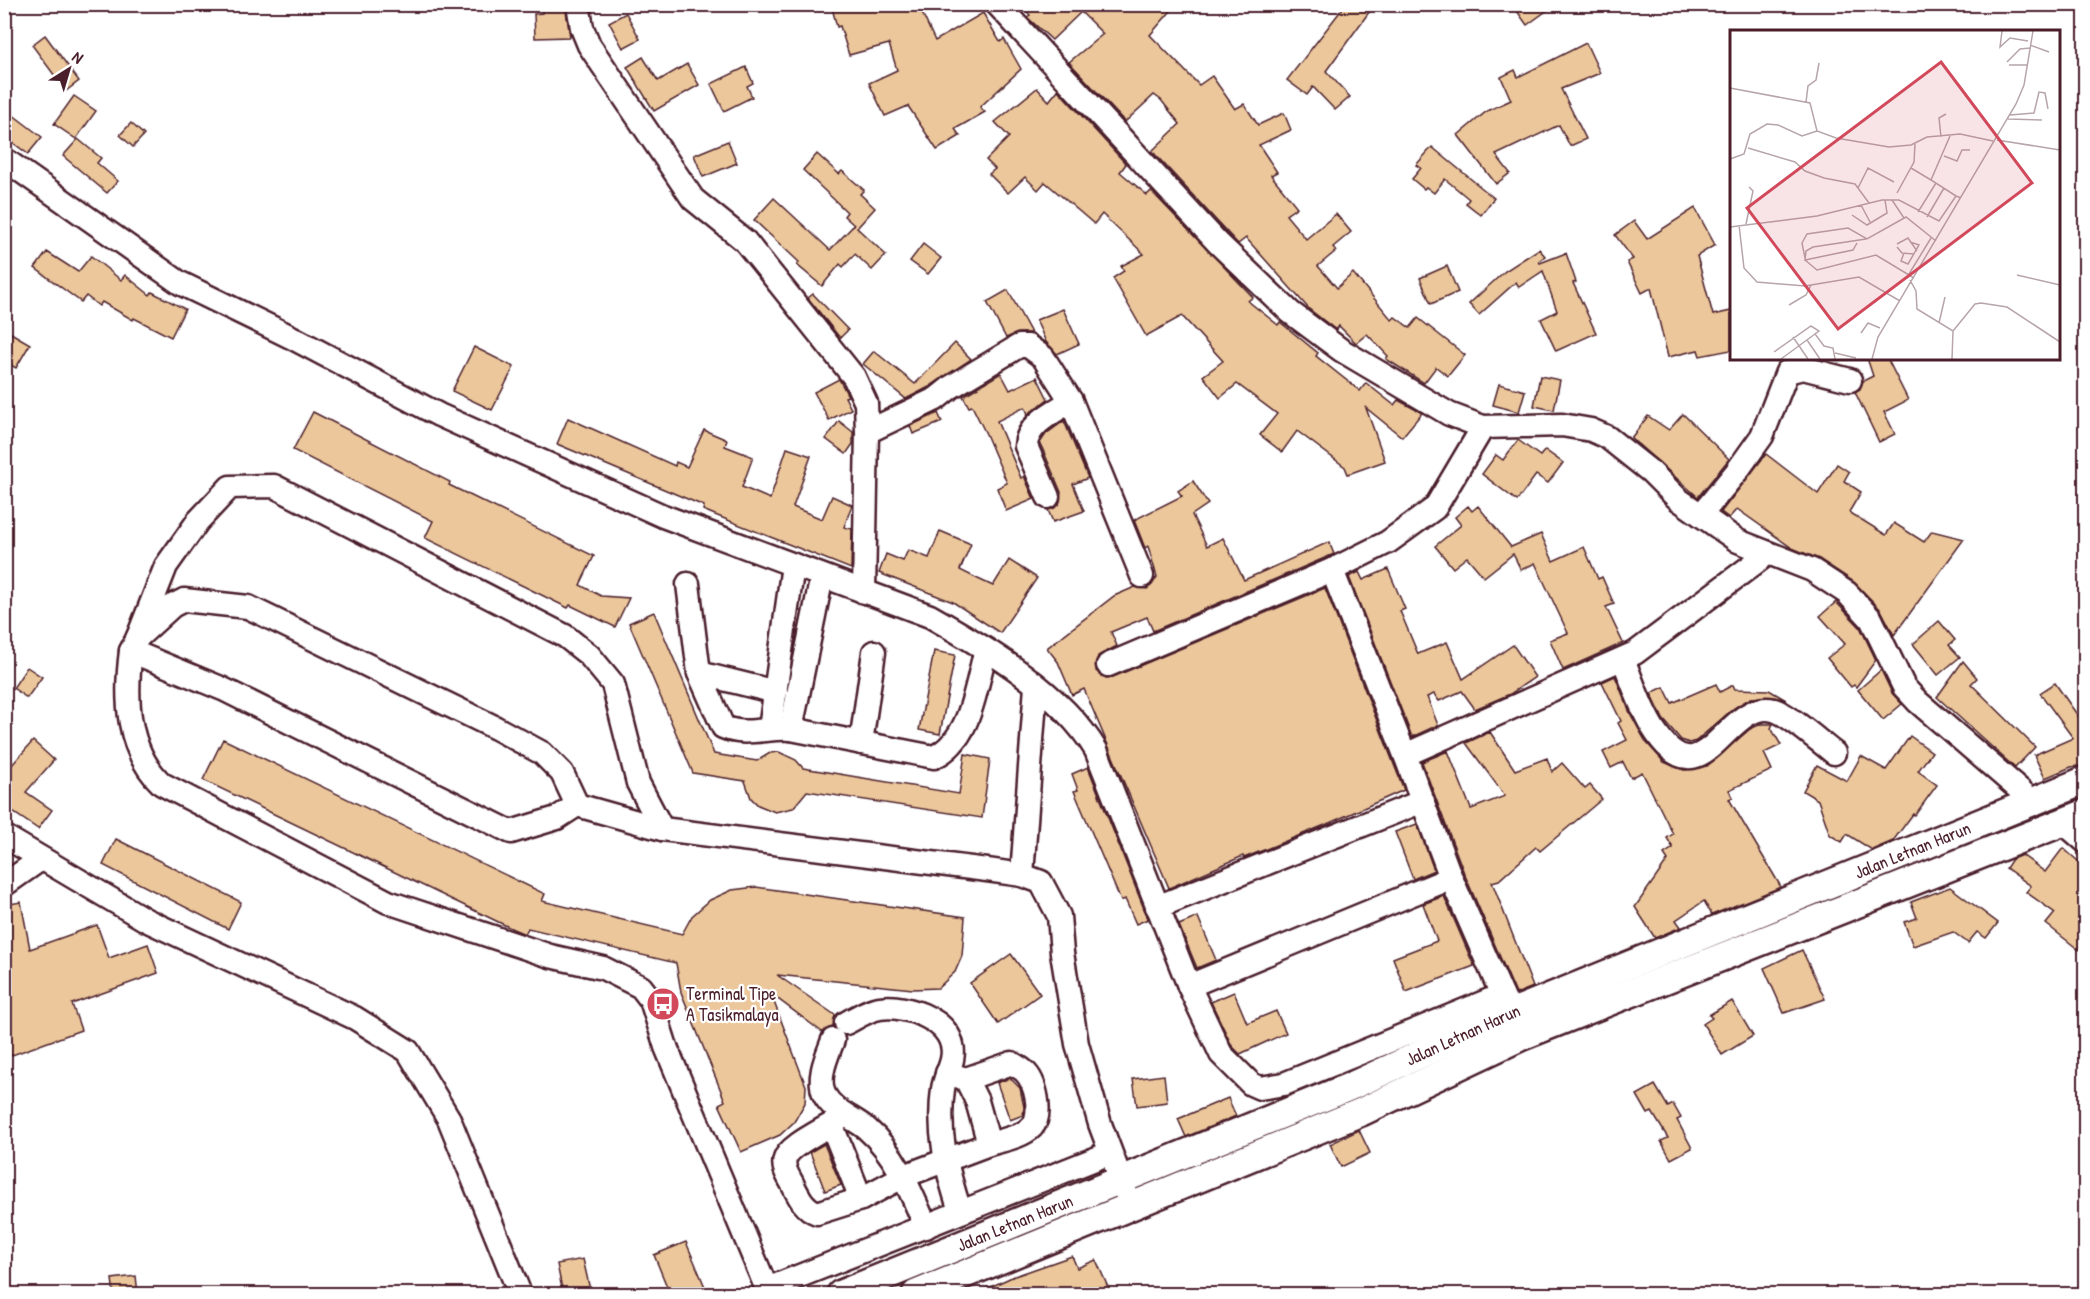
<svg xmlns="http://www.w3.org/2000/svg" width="2090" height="1299" font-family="'Patrick Hand',sans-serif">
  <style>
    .building { fill: #ebc79b; stroke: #4a1f2b; stroke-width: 1.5 }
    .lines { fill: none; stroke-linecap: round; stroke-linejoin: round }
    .minor-casing { stroke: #4a1f2b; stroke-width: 27 }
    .major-casing { stroke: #4a1f2b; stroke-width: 32 }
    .minor { stroke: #fff; stroke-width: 22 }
    .major { stroke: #fff; stroke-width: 27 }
    .labels { text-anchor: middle; stroke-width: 4.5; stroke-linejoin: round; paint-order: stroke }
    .street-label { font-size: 18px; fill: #4a1f2b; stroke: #fff }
    .poi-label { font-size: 18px; fill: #4a1f2b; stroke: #fff; text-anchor: start }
    .inset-road { fill: none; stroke: #b7a5aa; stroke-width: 1.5 }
    .view { fill: #d1495b; fill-opacity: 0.15; stroke: #d1495b; stroke-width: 3 }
    .inset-edge { fill: none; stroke: #4a1f2b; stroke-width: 3 }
  </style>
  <rect width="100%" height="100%" fill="#fff"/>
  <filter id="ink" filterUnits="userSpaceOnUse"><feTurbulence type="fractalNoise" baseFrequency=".0167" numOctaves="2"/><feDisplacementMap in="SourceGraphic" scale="12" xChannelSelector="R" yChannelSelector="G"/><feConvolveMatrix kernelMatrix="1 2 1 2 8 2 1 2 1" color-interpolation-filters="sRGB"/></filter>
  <g filter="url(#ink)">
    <g class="building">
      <polygon points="543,4 565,4 570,37 535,38 534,14 542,13"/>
      <polygon points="831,4 918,4 935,41 983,13 1000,42 1004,39 1021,69 980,107 985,112 955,129 960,136 937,150 908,106 885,116 869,83 897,70 889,44 849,55 840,26 837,27"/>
      <polygon points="1020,4 1177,4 1150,35 1199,85 1212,76 1235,109 1244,104 1258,125 1284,113 1291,130 1259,145 1277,172 1271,175 1297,207 1286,215 1306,239 1336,214 1351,232 1333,247 1336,251 1318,266 1337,288 1353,273 1392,320 1395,317 1410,328 1418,318 1465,355 1448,376 1436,367 1424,383 1386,359 1388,356 1367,334 1356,343 1339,326 1336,330 1309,309 1246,238 1238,244 1152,151 1180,124 1161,100 1154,95 1125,122 1069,62 1103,34 1081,12 1052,40 1027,17 1030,15"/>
      <polygon points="1346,4 1375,4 1326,71 1350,97 1335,110 1313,87 1307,95 1287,80"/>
      <polygon points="1527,4 1556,4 1527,25 1517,11"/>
      <polygon points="626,13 640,39 623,48 609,22"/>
      <polygon points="45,35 79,81 66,91 32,45"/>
      <polygon points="1586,43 1600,73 1561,89 1586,139 1570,146 1559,125 1496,155 1510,173 1496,184 1458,135 1487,111 1511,100 1501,77 1515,70 1518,77"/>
      <polygon points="643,57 658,81 687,64 699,85 654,111 627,67"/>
      <polygon points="746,67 753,83 747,86 752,97 724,111 711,84"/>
      <polygon points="1037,88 1049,101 1058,90 1126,164 1120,172 1147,195 1151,191 1253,297 1248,301 1278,325 1280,322 1318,353 1316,356 1360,391 1366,383 1394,405 1398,400 1422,413 1402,437 1366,408 1385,461 1348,474 1345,467 1297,431 1282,452 1260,435 1277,414 1237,384 1220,398 1203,376 1223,361 1182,316 1146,336 1113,278 1124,271 1121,266 1144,254 1102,214 1094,224 1045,182 1038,190 1025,177 1008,193 989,174 995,169 986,160 1009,137 995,122"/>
      <polygon points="74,96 96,111 76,139 54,124"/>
      <polygon points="4,108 42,137 28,154 4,136"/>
      <polygon points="131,123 144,135 133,147 120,135"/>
      <polygon points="78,139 101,158 97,163 118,181 107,193 63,156"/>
      <polygon points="728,141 737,163 703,177 694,155"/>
      <polygon points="1432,147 1494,198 1481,215 1466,203 1469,199 1445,179 1434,193 1426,187 1424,189 1412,179 1421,168 1416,165"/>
      <polygon points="817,154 839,174 842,171 864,190 860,194 875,208 857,228 886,255 872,270 855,254 843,267 840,264 822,286 797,265 799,262 754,220 774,198 830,250 854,225 844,216 847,212 803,170"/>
      <polygon points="1695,208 1715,245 1697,256 1713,315 1731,311 1731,350 1700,356 1698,350 1668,357 1651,288 1642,293 1627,262 1633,259 1615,235 1634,221 1647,239"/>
      <polygon points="923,244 941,258 928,274 910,261"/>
      <polygon points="1539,249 1545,256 1539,261 1540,263 1566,253 1576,282 1573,283 1596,333 1556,351 1541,319 1557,311 1543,271 1519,287 1516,282 1479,315 1469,304 1505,271"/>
      <polygon points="47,252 78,272 91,256 121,280 125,275 150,295 152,292 185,309 171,337 134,318 133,320 102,302 99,306 86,296 81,302 35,268"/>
      <polygon points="1447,266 1458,292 1431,304 1420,278"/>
      <polygon points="1008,290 1019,311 1031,333 1018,333 1006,338 987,302"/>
      <polygon points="813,294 848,330 840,338 808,298"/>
      <polygon points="1063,309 1079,344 1057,354 1046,342 1036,320"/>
      <polygon points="11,333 30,344 16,368 4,361 4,345"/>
      <polygon points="955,343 971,359 929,387 906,399 863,364 874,351 915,384"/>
      <polygon points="474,347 514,367 492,410 452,391"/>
      <polygon points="1867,358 1887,358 1908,400 1884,412 1895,434 1879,442 1855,392 1860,389 1863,381 1873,376"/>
      <polygon points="1001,373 1010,390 1037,377 1048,399 1028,414 1025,407 997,421 1021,478 1024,476 1034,499 1006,511 997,488 1007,483 986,434 972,406 969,407 963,396"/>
      <polygon points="1540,376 1560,380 1554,410 1534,406"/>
      <polygon points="839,379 848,396 845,397 851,409 829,420 814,392"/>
      <polygon points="1499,384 1525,391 1519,412 1493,405"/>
      <polygon points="313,412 450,482 449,485 594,556 580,585 601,596 629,598 615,627 570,605 568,608 425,538 433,521 293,450"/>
      <polygon points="938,413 942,422 913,434 910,426"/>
      <polygon points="1683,414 1729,459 1698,497 1631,438 1648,416 1669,430"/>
      <polygon points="568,418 675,466 676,462 687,467 704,430 727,440 725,446 753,457 742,487 770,499 787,448 811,456 793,507 822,519 832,496 852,505 844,527 852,529 851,569 715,515 703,510 704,506 557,444"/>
      <polygon points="839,421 853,432 853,444 846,454 826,439"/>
      <polygon points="1064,421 1088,478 1073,484 1084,511 1053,522 1048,510 1059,505 1061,492 1040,443 1046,434"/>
      <polygon points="1518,440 1540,456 1545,450 1563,463 1548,483 1536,475 1517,501 1482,474 1496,455 1503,460"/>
      <polygon points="1766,454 1818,494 1837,464 1849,472 1844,481 1861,492 1849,512 1886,535 1894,523 1924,542 1932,531 1964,539 1894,635 1881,610 1854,582 1819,559 1792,548 1737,509 1729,518 1721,512"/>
      <polygon points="1193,481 1208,504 1192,515 1207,546 1223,538 1244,580 1329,542 1334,554 1153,631 1147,617 1111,632 1117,646 1098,656 1096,671 1106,678 1113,677 1325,588 1404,790 1325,825 1244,858 1243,856 1169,888 1084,689 1072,695 1058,662 1047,648 1114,596 1135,587 1147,589 1152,585 1157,577 1148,546 1145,548 1134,520 1182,496 1178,491"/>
      <polygon points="1468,506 1472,511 1478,506 1511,547 1541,534 1553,561 1584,547 1598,579 1602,577 1614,604 1606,607 1623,643 1563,670 1550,640 1568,633 1535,563 1521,570 1513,554 1484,577 1467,557 1453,568 1435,546 1461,525 1455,517"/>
      <polygon points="940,531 971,544 960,570 978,579 993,586 1009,560 1037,578 1000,633 953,602 879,573 886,554 903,561 908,550 929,558"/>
      <polygon points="1388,569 1405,609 1400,611 1418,654 1447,642 1463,679 1513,645 1535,677 1510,694 1475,709 1462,691 1439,701 1434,694 1427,697 1438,725 1412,737 1349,577 1359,572 1363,580"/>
      <polygon points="1836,602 1860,627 1876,660 1856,687 1854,685 1851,687 1827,658 1845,644 1820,616"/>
      <polygon points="654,612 714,754 757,761 770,753 779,752 796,760 803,768 959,794 965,754 990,759 982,818 807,791 793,808 775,812 758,805 751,798 745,781 693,773 629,623"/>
      <polygon points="1939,621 1955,640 1949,645 1960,657 1938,675 1913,644"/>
      <polygon points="934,651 955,655 940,734 919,730"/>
      <polygon points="1963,661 1977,678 1971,684 2035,747 2015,768 1937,697"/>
      <polygon points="27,667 42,677 27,698 13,688"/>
      <polygon points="1881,670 1892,693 1902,704 1883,720 1858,690"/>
      <polygon points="1615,676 1630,713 1646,742 1664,762 1684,770 1707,766 1750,729 1761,724 1773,724 1771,728 1781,745 1764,753 1772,770 1729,790 1733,797 1729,799 1781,887 1712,915 1704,901 1676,920 1681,927 1655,938 1635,907 1668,860 1664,854 1673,848 1667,838 1673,834 1642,772 1631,778 1623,762 1611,768 1603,752 1627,740 1618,723 1621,721 1602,682"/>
      <polygon points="2055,683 2085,726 2085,765 2071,767 2045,778 2034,755 2073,738 2040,693"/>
      <polygon points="1716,684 1720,692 1733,685 1735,689 1769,690 1786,700 1774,697 1751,698 1734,708 1696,741 1689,743 1681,740 1663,719 1651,693 1664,687 1672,703"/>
      <polygon points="1490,732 1515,770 1547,758 1552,772 1562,763 1585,789 1590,785 1602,799 1540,851 1536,847 1499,880 1492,882 1533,987 1516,994 1464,873 1422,762 1448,751 1471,809 1505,796 1466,743"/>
      <polygon points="1910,736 1932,752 1918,771 1937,785 1915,815 1913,814 1893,841 1872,850 1847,834 1842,842 1830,835 1818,800 1803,791 1817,765 1847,781 1861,756 1886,770"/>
      <polygon points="223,739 545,894 542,901 682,934 692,916 710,900 732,890 756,887 965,917 962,956 955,972 938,988 913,989 777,975 835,1015 833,1027 822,1032 771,994 806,1086 805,1103 794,1122 780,1135 741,1152 719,1104 725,1101 681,992 676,963 528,928 525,934 513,929 203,780"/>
      <polygon points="33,741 54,760 26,792 52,810 38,829 4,806 4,774"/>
      <polygon points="1088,767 1148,919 1136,924 1125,899 1121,901 1074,791 1078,790 1072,774"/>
      <polygon points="1417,824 1434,870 1413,879 1395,832"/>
      <polygon points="116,839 241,902 228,929 103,865"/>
      <polygon points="2063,848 2085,867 2085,942 2079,950 2046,924 2055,913 2026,892 2031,886 2006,868 2012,859 2022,855 2045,872"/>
      <polygon points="1950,887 1998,923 1986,938 1977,932 1968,943 1953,932 1913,946 1904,922 1917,918 1911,902"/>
      <polygon points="1444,896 1474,966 1406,992 1393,958 1437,941 1423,904"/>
      <polygon points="21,902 30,949 97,925 109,958 148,944 158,973 72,1004 81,1030 4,1058 4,1017 11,1014 4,996 4,905"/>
      <polygon points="1198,917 1216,960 1197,968 1179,925"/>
      <polygon points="1802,950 1825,999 1784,1013 1764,968"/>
      <polygon points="1011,954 1040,994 998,1024 970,983"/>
      <polygon points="1234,992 1247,1023 1276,1011 1286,1033 1240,1054 1232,1046 1211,1002"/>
      <polygon points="1732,1001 1753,1036 1722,1055 1703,1024 1712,1018 1709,1015"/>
      <polygon points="1164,1075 1167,1102 1137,1106 1133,1079"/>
      <polygon points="1010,1078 1020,1088 1024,1107 1023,1115 1010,1120 997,1083"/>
      <polygon points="1655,1085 1668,1107 1673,1104 1681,1118 1677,1120 1692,1148 1671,1159 1661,1141 1668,1138 1652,1112 1648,1114 1637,1095"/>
      <polygon points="1228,1098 1236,1116 1186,1137 1178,1119"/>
      <polygon points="1359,1130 1370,1153 1341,1167 1330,1144"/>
      <polygon points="824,1144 841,1185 825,1191 810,1152"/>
      <polygon points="686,1242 708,1294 670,1294 654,1255"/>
      <polygon points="1072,1256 1077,1268 1096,1260 1111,1294 975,1294 1012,1277"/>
      <polygon points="583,1259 591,1294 563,1294 557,1264"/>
      <polygon points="136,1276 138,1294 114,1294 112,1279"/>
    </g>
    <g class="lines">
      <defs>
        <g id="minor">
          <polyline points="578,4 582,28 589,45 693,199 745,241 854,377 866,403 867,432 864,592"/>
          <polyline points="997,4 1218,243 1290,312 1341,350 1449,414 1483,427 1562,425 1591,430 1607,437 1651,472 1678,499 1738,541 1812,570 1847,593 1871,619 1904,687 1918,702 2035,803"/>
          <path d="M 4,159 L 180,283 L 291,337 L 439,415 L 663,516 L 930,616 C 988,649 1061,692 1096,750 L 1189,986 L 1221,1054 L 1251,1084 L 1260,1088 L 1284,1084 L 1502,995 L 1518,1028"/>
          <polyline points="867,432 936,399 951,387 1019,346 1028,346 1043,357 1071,401 1142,576"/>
          <path d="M 1048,497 L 1026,446 C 1027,424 1054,412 1071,401"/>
          <polyline points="1701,515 1737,471 1762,436 1787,372 1803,368 1850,380"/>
          <polyline points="1332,570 1405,755"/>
          <path d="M 688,584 L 699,673 L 723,727 C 746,737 767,727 791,729 L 934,757 C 972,739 975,687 986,650"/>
          <polyline points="138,637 166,566 198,521 230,487 274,486 565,636 589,655 613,684 638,783 662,829 987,870 1022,875 1041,882 1059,916 1062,953 1077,1044 1100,1124 1127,1196"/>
          <path d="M 131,651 C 125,697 126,750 162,784 L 388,902 L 550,956 L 603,968 L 641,987 L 651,1000 L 666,1047 L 769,1294"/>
          <path d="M 1623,659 C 1633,683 1642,713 1657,734 C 1705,802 1726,698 1774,710 C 1787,713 1821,743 1834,753"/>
          <polyline points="1108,665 1332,570 1388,542 1435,508 1483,427"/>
          <polyline points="699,673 776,692"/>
          <polyline points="770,729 793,565"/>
          <polyline points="791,729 822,576"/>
          <polyline points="861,743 874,652"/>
          <polyline points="577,805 557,818 511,832 223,689 131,651 138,637 172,606 184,600 248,607 496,728 542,753 562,773 577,805 662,829"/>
          <polyline points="2064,823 2086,842"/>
          <polyline points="4,836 146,920 355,1018 408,1051 449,1119 520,1294"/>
          <polyline points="1022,875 1036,686"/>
          <polyline points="4,885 41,859"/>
          <polyline points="1157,907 1423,801"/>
          <polyline points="1189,986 1451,878"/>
          <polyline points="1502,995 1451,878 1405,755 1635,653 1767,554"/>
          <path d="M 846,1023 C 856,1018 869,1009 880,1008 C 904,1004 946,1018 952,1045 C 956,1061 945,1074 943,1089 C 937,1133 947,1171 960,1211"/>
          <path d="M 833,1040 C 827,1056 817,1077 824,1094 C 832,1111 853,1117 867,1129 C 896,1154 911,1192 926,1227"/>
          <path d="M 966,1079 L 1012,1063 C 1016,1066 1021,1068 1024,1071 C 1036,1081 1043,1115 1032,1127 C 1022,1137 1002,1140 989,1144"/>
          <path d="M 845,1115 C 831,1127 789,1144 785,1159 C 782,1168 789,1177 793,1185 C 799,1197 804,1208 817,1213 L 861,1199 L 904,1176 L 989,1144 L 977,1101 L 966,1079 L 947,1073"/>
          <polyline points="832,1126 861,1199"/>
          <polyline points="767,1289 1110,1153"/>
        </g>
        <g id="major">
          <path id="s1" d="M 841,1294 L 1349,1087 L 1511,1013 L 2086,780"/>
          <polyline points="916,1294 1361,1112 1522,1036 2086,813"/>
        </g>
      </defs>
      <use href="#minor" class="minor-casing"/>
      <use href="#major" class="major-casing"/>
      <use href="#minor" class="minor"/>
      <use href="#major" class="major"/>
    </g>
  </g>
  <defs>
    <symbol id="bus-disc" viewBox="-11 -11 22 22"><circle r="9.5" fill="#d1495b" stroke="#fff"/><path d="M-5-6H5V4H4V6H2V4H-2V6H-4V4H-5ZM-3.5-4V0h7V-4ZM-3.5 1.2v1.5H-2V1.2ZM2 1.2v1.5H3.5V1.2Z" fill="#fff"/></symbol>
  </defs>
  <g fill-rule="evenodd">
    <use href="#bus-disc" x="644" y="985" width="38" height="38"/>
  </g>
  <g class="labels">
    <g class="street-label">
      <text dy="6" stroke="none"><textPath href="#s1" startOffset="1160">Jalan Letnan Harun</textPath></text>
      <text dy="6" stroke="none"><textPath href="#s1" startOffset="674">Jalan Letnan Harun</textPath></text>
      <text dy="6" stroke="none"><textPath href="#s1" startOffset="188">Jalan Letnan Harun</textPath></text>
    </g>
    <g class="poi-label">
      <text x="686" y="1000">Terminal Tipe<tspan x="686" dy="21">A Tasikmalaya</tspan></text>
    </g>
  </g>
  <g transform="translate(1730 30)">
    <rect width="330" height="330" fill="#fff"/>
    <path class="inset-road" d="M 272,1 L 270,17 L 280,8 L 298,11M 300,15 L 319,22M 277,32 L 290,19 L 300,18M 279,35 L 298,35M 0,58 L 80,73 L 87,101 L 106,108 L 159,117 L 181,115 L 197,107 L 230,104 L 263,111M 76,72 L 78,56 L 86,50 L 89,33M 280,85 L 304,83 L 309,62 L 315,63 L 318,79M 278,89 L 312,90M 220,106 L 201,150 L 226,166M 211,107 L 209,88 L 216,84M 267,110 L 330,120M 18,118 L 65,132 L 75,141 L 94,148 L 125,154 L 139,173M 214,126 L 227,131 L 232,120 L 240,120M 0,129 L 14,124 L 20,104 L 37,94 L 48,95 L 72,106 L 87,101M 181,138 L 201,150M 128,158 L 138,138 L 164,152M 167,163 L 184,132 L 185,114M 162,170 L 174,188M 131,175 L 140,192M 188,182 L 206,153M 122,185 L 137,195 L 157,183 L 155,170M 197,187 L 214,158M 16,194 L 23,161 L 19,157M 9,195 L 14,238 L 27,252 L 75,256 L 129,247 L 170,271M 0,197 L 87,186 L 152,170 L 169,170 L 209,191 L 226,166 L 231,168M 127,213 L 123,220 L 75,230 L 76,221 L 83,217 L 136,209M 167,214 L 178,208 L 187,221M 167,217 L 172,223 L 184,224M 174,223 L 171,231 L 178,234 L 189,215 L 180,212M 75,228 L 72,213 L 77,204 L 118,198 L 137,209 L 176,187 L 206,211M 75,230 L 87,240 L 146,225 L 184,248M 179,244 L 201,208M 287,245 L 330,255M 180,250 L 186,261 L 187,279 L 223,301 L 245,274 L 251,273 L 277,277 L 330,312M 59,275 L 76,265 L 81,255M 209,293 L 215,267M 131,303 L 138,293 L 150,298M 63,307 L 78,329M 77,310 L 90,329M 44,322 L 81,296 L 89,301 L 85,304 L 94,316 L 103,318 L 105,329M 105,323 L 126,328M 51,329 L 85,304M 142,329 L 148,307 L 286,74 L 294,55 L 303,1M 222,329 L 223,301"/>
    <path class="view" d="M 211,32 L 302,153 L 108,299 L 17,178 Z"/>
    <rect width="330" height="330" class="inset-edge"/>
  </g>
  <rect width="2090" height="1299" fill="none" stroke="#fff" stroke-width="24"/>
  <rect x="12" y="12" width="2066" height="1275" fill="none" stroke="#4a1f2b" stroke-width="2" filter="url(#ink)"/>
  <g transform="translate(69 69) rotate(37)" stroke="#ffffff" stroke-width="4.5" paint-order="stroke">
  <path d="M0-4.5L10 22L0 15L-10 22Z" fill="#4a1f2b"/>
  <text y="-9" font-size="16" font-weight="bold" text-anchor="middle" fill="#4a1f2b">N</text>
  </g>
</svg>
